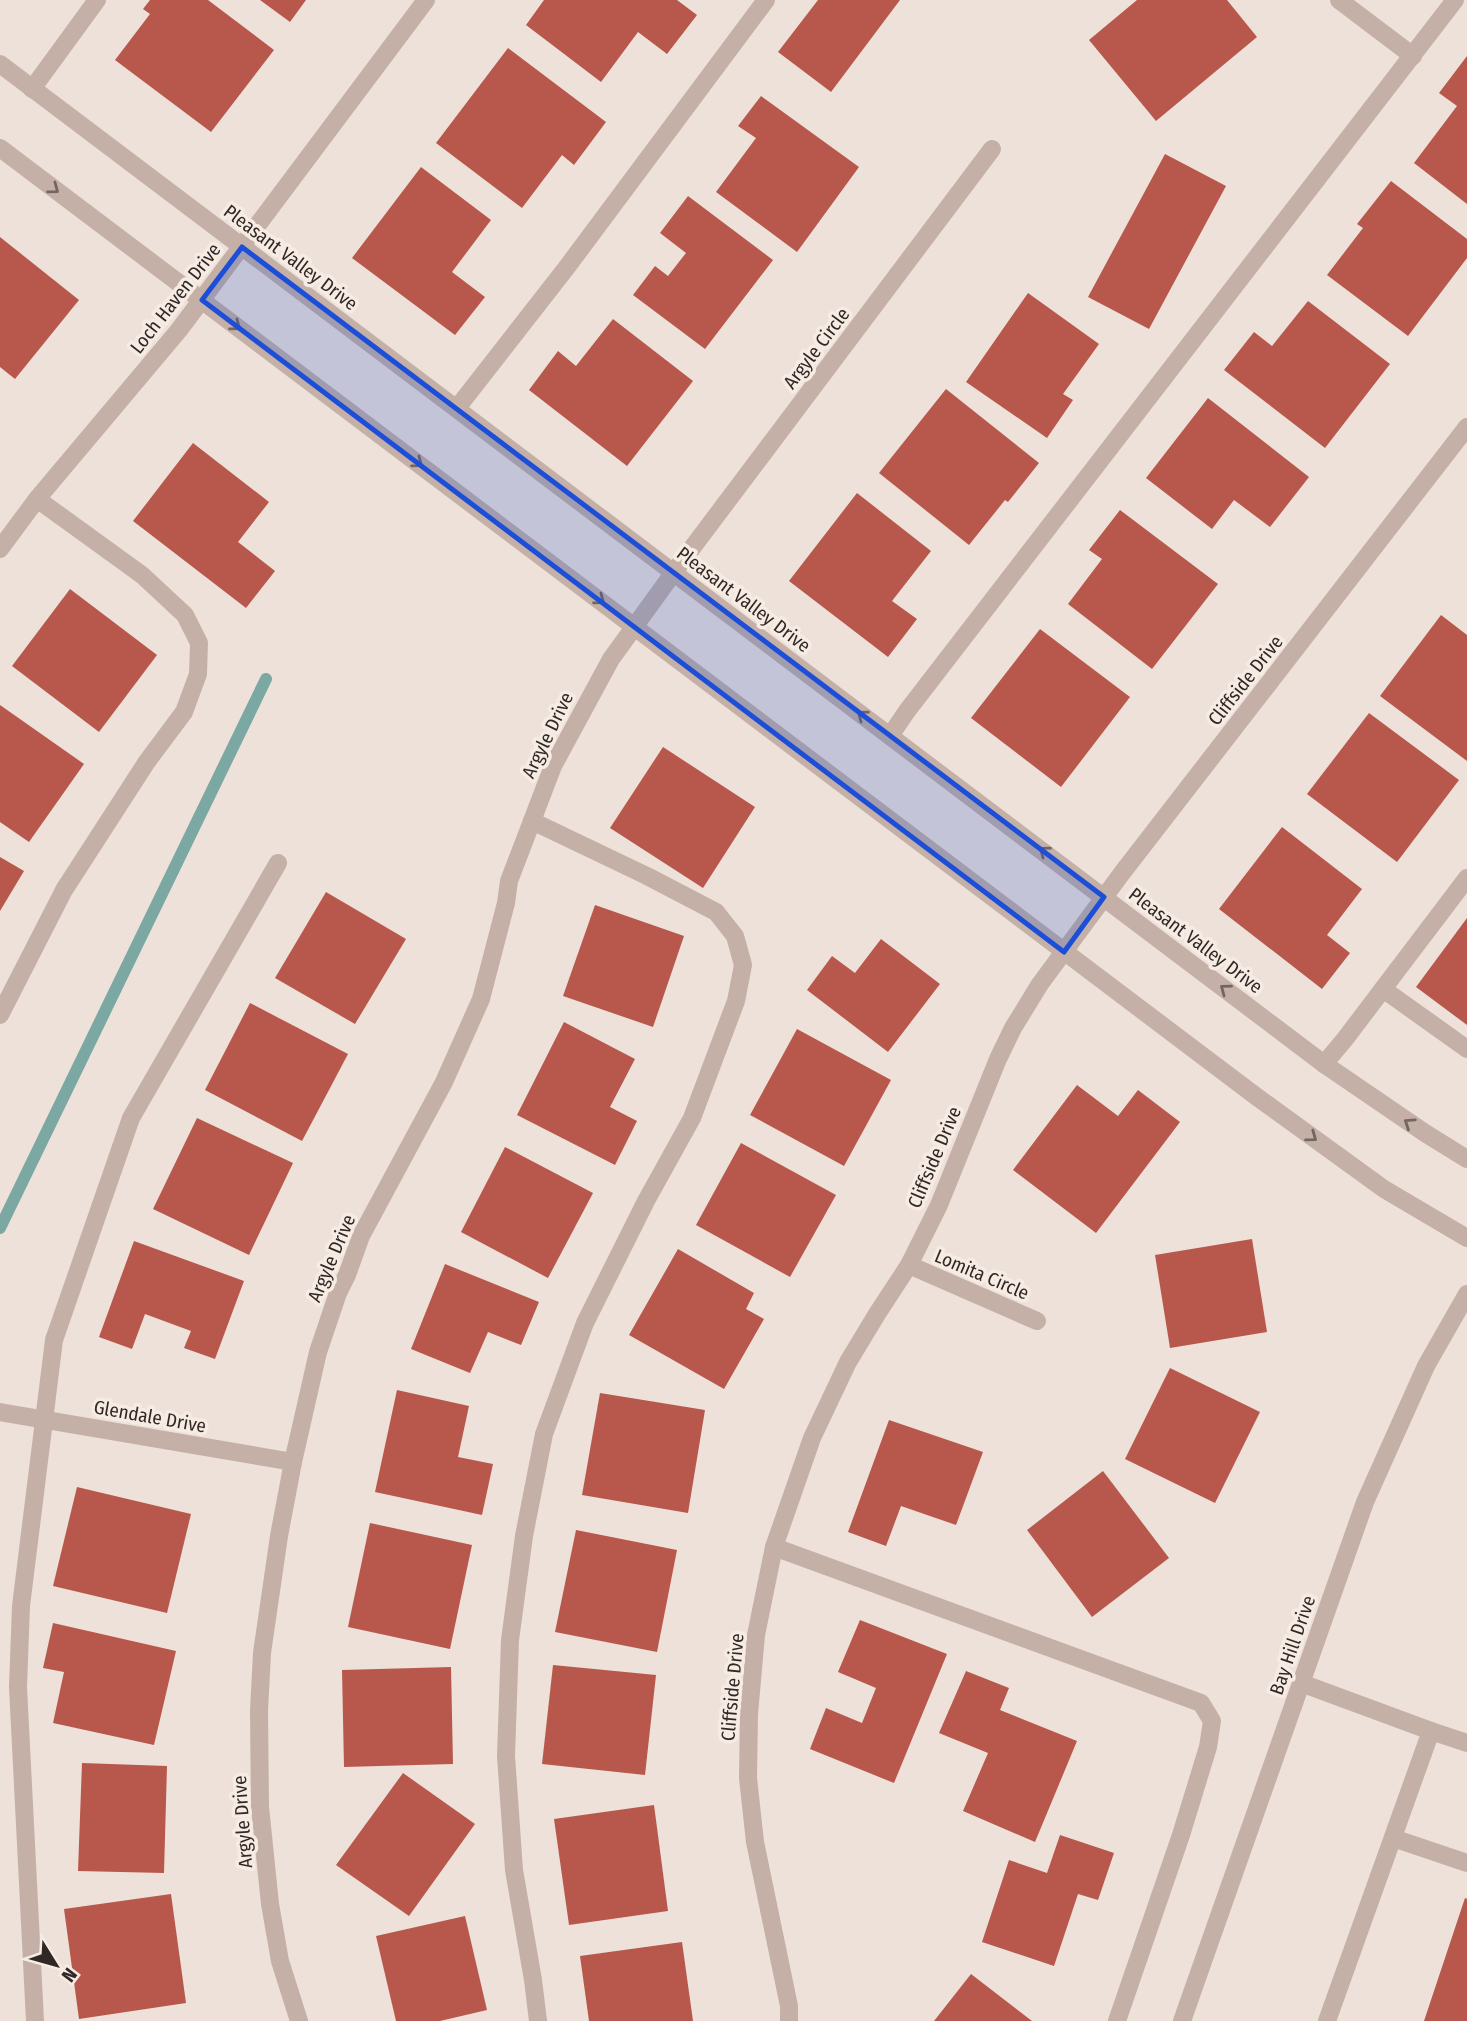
<svg xmlns="http://www.w3.org/2000/svg" width="1467" height="2021" font-family="'Fira Sans Condensed',sans-serif">
  <style>
    .lines { fill: none; stroke-linecap: round; stroke-linejoin: round }
    .stream { stroke: #7ba8a3; stroke-width: 12 }
    .building { fill: #b8584c }
    .minor { stroke: #c4b0a6; stroke-width: 18 }
    .oneway { stroke: #736560 }
    .marked { fill: #1d4ed8; fill-opacity: 0.2; stroke: #1d4ed8; stroke-width: 5; stroke-linejoin: round }
    .labels { text-anchor: middle; stroke-width: 7; stroke-linejoin: round; paint-order: stroke }
    .street-label { font-size: 19px; fill: #312826; stroke: #f6ece4 }
  </style>
  <rect width="100%" height="100%" fill="#eee1d9"/>
  <g class="lines">
    <polyline class="stream" points="0,1228 266,679"/>
  </g>
  <g class="building">
    <polygon points="150,0 208,0 274,50 211,132 115,60 150,14 143,9"/>
    <polygon points="260,0 306,0 290,22"/>
    <polygon points="544,0 677,0 697,15 667,54 638,32 601,82 526,25"/>
    <polygon points="818,0 900,0 831,92 778,52"/>
    <polygon points="1137,0 1227,0 1257,37 1156,121 1089,40"/>
    <polygon points="508,48 606,122 574,165 562,155 522,208 436,143"/>
    <polygon points="1467,56 1467,204 1414,163 1457,106 1439,93"/>
    <polygon points="761,96 859,167 797,252 716,192 756,138 738,126"/>
    <polygon points="1165,154 1226,186 1149,329 1088,297"/>
    <polygon points="421,167 491,220 452,272 485,297 455,335 352,258"/>
    <polygon points="1391,181 1467,239 1467,258 1408,336 1327,275 1363,228 1357,224"/>
    <polygon points="688,196 773,260 705,349 633,295 655,266 668,276 686,253 660,233"/>
    <polygon points="0,237 79,300 15,379 0,367"/>
    <polygon points="1028,293 1099,344 1063,394 1073,400 1047,438 966,382"/>
    <polygon points="1308,301 1390,364 1325,448 1224,370 1254,332 1272,346"/>
    <polygon points="613,319 693,381 627,466 529,390 558,351 576,366"/>
    <polygon points="946,389 1039,463 1008,502 1005,500 969,545 879,473"/>
    <polygon points="1208,398 1309,477 1270,527 1234,500 1212,529 1146,478"/>
    <polygon points="193,443 269,502 238,542 275,571 246,608 133,521"/>
    <polygon points="857,493 931,551 892,601 917,619 888,657 789,581"/>
    <polygon points="1120,510 1218,584 1152,669 1068,604 1102,559 1089,550"/>
    <polygon points="70,589 157,655 99,732 12,666"/>
    <polygon points="1441,615 1467,635 1467,761 1380,696"/>
    <polygon points="1040,629 1130,697 1061,787 971,718"/>
    <polygon points="0,705 84,764 29,842 0,822"/>
    <polygon points="1369,713 1459,780 1397,862 1307,794"/>
    <polygon points="663,747 755,807 703,888 610,828"/>
    <polygon points="1282,827 1362,889 1327,935 1350,953 1322,989 1219,909"/>
    <polygon points="0,857 24,871 0,911"/>
    <polygon points="326,892 406,939 355,1024 275,978"/>
    <polygon points="595,905 684,936 653,1027 563,996"/>
    <polygon points="1467,918 1467,1025 1416,987"/>
    <polygon points="881,939 940,984 888,1052 807,990 832,956 855,973"/>
    <polygon points="250,1003 348,1054 302,1141 205,1090"/>
    <polygon points="564,1022 635,1059 610,1107 637,1121 615,1165 517,1115"/>
    <polygon points="797,1029 891,1080 844,1166 750,1115"/>
    <polygon points="1077,1085 1118,1116 1138,1090 1180,1122 1096,1233 1013,1170"/>
    <polygon points="197,1118 293,1163 249,1255 153,1209"/>
    <polygon points="741,1143 836,1195 790,1277 696,1225"/>
    <polygon points="505,1147 593,1193 548,1278 461,1232"/>
    <polygon points="1252,1239 1267,1332 1170,1348 1155,1255"/>
    <polygon points="134,1241 244,1281 215,1359 184,1348 191,1331 145,1314 132,1349 99,1337"/>
    <polygon points="678,1249 754,1293 746,1309 764,1319 724,1389 629,1335"/>
    <polygon points="445,1264 539,1302 521,1345 488,1332 470,1373 411,1349"/>
    <polygon points="1170,1368 1260,1412 1215,1503 1125,1459"/>
    <polygon points="397,1390 469,1406 458,1457 493,1464 482,1515 375,1492"/>
    <polygon points="600,1393 705,1410 688,1513 582,1495"/>
    <polygon points="889,1420 983,1452 956,1525 901,1506 886,1546 848,1532"/>
    <polygon points="1103,1471 1169,1558 1092,1617 1027,1530"/>
    <polygon points="77,1487 191,1514 167,1613 53,1586"/>
    <polygon points="370,1523 472,1545 450,1649 348,1627"/>
    <polygon points="576,1530 677,1550 657,1652 555,1632"/>
    <polygon points="860,1620 947,1654 894,1783 810,1749 826,1708 862,1723 876,1688 838,1672"/>
    <polygon points="53,1623 176,1651 154,1745 53,1723 64,1672 43,1668"/>
    <polygon points="553,1665 656,1675 645,1775 542,1764"/>
    <polygon points="451,1667 453,1764 344,1767 342,1670"/>
    <polygon points="966,1671 1009,1688 1000,1710 1077,1741 1035,1842 963,1811 988,1753 939,1733"/>
    <polygon points="82,1763 167,1766 164,1873 78,1871"/>
    <polygon points="403,1773 475,1824 409,1916 336,1865"/>
    <polygon points="654,1805 668,1911 569,1925 554,1819"/>
    <polygon points="1060,1835 1114,1853 1098,1900 1078,1894 1054,1966 982,1942 1009,1860 1047,1873"/>
    <polygon points="171,1894 186,2003 79,2019 64,1909"/>
    <polygon points="1465,1898 1467,1899 1467,2021 1424,2021"/>
    <polygon points="465,1916 487,2010 440,2021 396,2021 376,1936"/>
    <polygon points="682,1942 693,2021 589,2021 580,1956"/>
    <polygon points="971,1974 1032,2021 934,2021"/>
  </g>
  <g class="lines">
    <g class="minor">
      <polyline points="1339,0 1413,56"/>
      <polyline points="0,64 1324,1064 1425,1133 1467,1159"/>
      <polyline points="32,89 97,0"/>
      <polyline points="0,148 1257,1097 1384,1189 1467,1238"/>
      <polyline points="457,408 567,267 766,0"/>
      <polyline points="0,549 37,499 179,330 426,0"/>
      <polyline points="890,736 907,711 1455,0"/>
      <polyline points="532,821 647,876 716,912 735,936 743,965 736,1001 692,1118 646,1201 585,1323 544,1434 524,1536 510,1640 506,1756 514,1870 533,1980 538,2021"/>
      <polyline points="1383,989 1467,1049"/>
      <polyline points="0,1015 64,890 146,763 184,712 198,674 199,643 185,615 142,575 37,499"/>
      <polyline points="1324,1064 1345,1039 1467,878"/>
      <polyline points="909,1265 1037,1321"/>
      <polyline points="0,1412 293,1462"/>
      <polyline points="774,1547 1201,1703 1212,1721 1208,1747 1181,1835 1117,2021"/>
      <polyline points="1301,1683 1431,1731 1327,2021"/>
      <polyline points="1431,1731 1467,1743"/>
      <polyline points="1393,1838 1467,1863"/>
      <polyline points="35,2021 18,1687 21,1606 54,1340 131,1118 278,863"/>
      <polyline points="299,2021 280,1961 270,1904 260,1807 259,1711 262,1653 279,1536 293,1462 318,1352 338,1293 347,1275 361,1236 444,1082 481,999 506,903 509,881 553,766 611,659 674,572 992,149"/>
      <polyline points="789,2021 789,2006 755,1842 748,1778 749,1714 756,1635 774,1547 812,1438 848,1362 877,1314 909,1265 939,1205 998,1059 1013,1028 1040,984 1122,873 1467,427"/>
      <polyline points="1182,2021 1365,1502 1426,1366 1467,1294"/>
    </g>
  </g>
  <defs><path id="oneway-chevron" d="M-2-3.5L2.5 0L-2 3.5" fill="none" stroke-width="1.6" stroke-linecap="round" stroke-linejoin="round" transform="scale(1.75)"/></defs>
  <g class="oneway">
    <use href="#oneway-chevron" transform="translate(54 189) rotate(37)"/>
    <use href="#oneway-chevron" transform="translate(236 326) rotate(37)"/>
    <use href="#oneway-chevron" transform="translate(418 463) rotate(37)"/>
    <use href="#oneway-chevron" transform="translate(600 600) rotate(37)"/>
    <use href="#oneway-chevron" transform="translate(862 715) rotate(-143)"/>
    <use href="#oneway-chevron" transform="translate(1044 851) rotate(-143)"/>
    <use href="#oneway-chevron" transform="translate(1225 989) rotate(-143)"/>
    <use href="#oneway-chevron" transform="translate(1409 1123) rotate(-146)"/>
    <use href="#oneway-chevron" transform="translate(1312 1137) rotate(36)"/>
  </g>
  <path class="marked" d="M 242,247 L 1104,897 L 1064,952 L 202,300 Z"/>
  <g class="labels">
    <g class="street-label">
      <text transform="translate(291 257) rotate(37)" y="7">Pleasant Valley Drive</text>
      <text transform="translate(175 298) rotate(-52)" y="7">Loch Haven Drive</text>
      <text transform="translate(816 348) rotate(-53)" y="7">Argyle Circle</text>
      <text transform="translate(744 599) rotate(37)" y="7">Pleasant Valley Drive</text>
      <text transform="translate(1245 680) rotate(-52)" y="7">Cliffside Drive</text>
      <text transform="translate(547 735) rotate(-64)" y="7">Argyle Drive</text>
      <text transform="translate(1196 940) rotate(37)" y="7">Pleasant Valley Drive</text>
      <text transform="translate(934 1157) rotate(-67)" y="7">Cliffside Drive</text>
      <text transform="translate(331 1258) rotate(-67)" y="7">Argyle Drive</text>
      <text transform="translate(982 1274) rotate(23)" y="7">Lomita Circle</text>
      <text transform="translate(150 1416) rotate(10)" y="7">Glendale Drive</text>
      <text transform="translate(1292 1645) rotate(-71)" y="7">Bay Hill Drive</text>
      <text transform="translate(732 1687) rotate(-85)" y="7">Cliffside Drive</text>
      <text transform="translate(242 1822) rotate(-94)" y="7">Argyle Drive</text>
    </g>
  </g>
  <g transform="translate(56 1965) rotate(127)" stroke="#f6ece4" stroke-width="5" paint-order="stroke">
  <path d="M0-5L12 26L0 18L-12 26Z" fill="#312826"/>
  <text y="-10" font-size="19" font-weight="bold" text-anchor="middle" fill="#312826">N</text>
  </g>
</svg>
